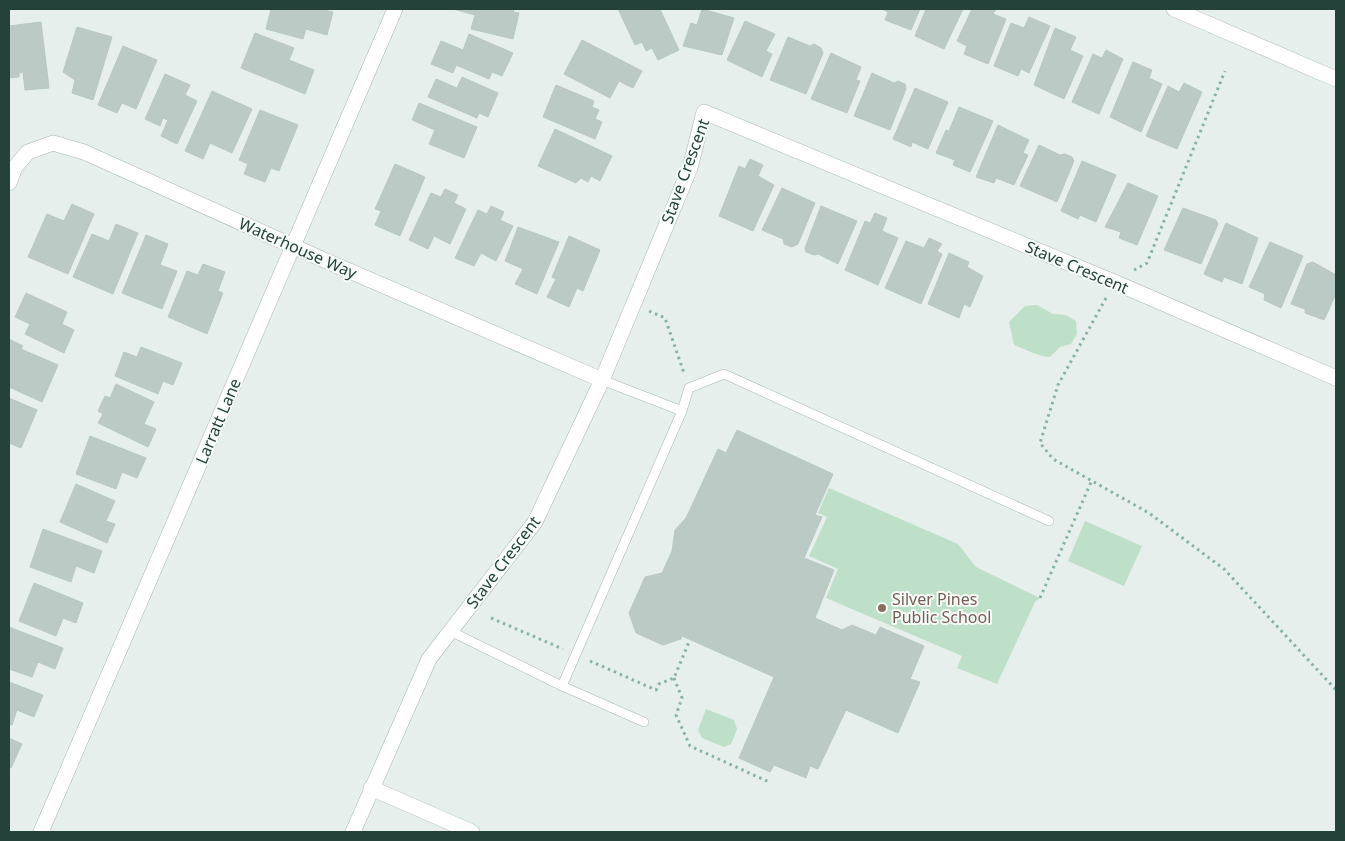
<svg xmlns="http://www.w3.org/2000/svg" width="1345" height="841" font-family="'Noto Sans',sans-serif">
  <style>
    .green { fill: #bfe0c8 }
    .building { fill: #bbcac4; stroke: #b8c9c2 }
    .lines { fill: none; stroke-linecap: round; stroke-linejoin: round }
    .service-casing { stroke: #a8b8b2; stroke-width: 10 }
    .minor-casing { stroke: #a8b8b2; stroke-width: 16 }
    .tertiary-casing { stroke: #a8b8b2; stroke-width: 16 }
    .path { stroke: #86b3a5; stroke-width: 3; stroke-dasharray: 2.5 4; stroke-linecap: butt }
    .service { stroke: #fff; stroke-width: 9 }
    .minor { stroke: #fff; stroke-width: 15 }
    .tertiary { stroke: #fff; stroke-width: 15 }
    .education-dot { fill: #8d6e63; stroke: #f7fbf9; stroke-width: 2 }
    .labels { text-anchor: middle; stroke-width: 4; stroke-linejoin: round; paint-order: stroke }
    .street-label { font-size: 16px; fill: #24423a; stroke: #f7fbf9 }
    .education-label { font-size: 16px; fill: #785e54; stroke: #f7fbf9; text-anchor: start }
  </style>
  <rect width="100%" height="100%" fill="#e6efeb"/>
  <g class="green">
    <path d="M 1037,305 L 1053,314 L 1066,315 L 1076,321 L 1077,334 L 1071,344 L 1060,347 L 1050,357 C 1039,357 1025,349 1014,345 L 1009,322 L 1025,306 Z"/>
    <polygon points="829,488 958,544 976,567 1040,598 1035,602 997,684 957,668 962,656 826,598 838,569 809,556 827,517 818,513"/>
    <polygon points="1085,521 1142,546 1124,586 1068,561"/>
    <polygon points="706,709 734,720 737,729 731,744 724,747 702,738 698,730"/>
  </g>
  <g class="building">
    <polygon points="271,9 319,9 333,12 327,35 306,29 303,39 266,29"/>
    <polygon points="453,9 514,9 513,12 519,13 513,39 471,29 475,15"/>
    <polygon points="618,9 660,9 679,50 658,60 652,48 646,51 642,42 635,45"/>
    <polygon points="702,9 734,18 722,55 683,46 691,23 697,25"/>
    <polygon points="882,9 920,9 911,30 885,20 888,12"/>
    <polygon points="926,9 963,9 944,49 915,36"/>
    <polygon points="972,9 996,9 993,14 1006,19 988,64 964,54 967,46 957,41"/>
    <polygon points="1029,17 1050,26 1029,73 1021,69 1018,76 994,66 1011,23 1024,28"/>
    <polygon points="745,21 775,34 766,51 772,54 762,77 727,60"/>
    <polygon points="41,22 49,88 25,90 23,72 19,73 19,77 9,78 9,26"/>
    <polygon points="77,27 112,37 93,100 72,93 75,80 63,72"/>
    <polygon points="1055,28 1076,37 1070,50 1083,56 1064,99 1034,85"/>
    <polygon points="255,33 294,48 289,60 314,70 305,94 241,68"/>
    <polygon points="469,34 513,53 502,76 492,72 489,79 456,65 453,73 431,64 441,41 463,50"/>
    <polygon points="788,37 810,46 814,44 821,48 823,53 806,94 770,80"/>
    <polygon points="582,40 642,71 633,88 619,81 610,98 564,74"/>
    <polygon points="123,46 157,60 136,109 122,103 117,113 98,105"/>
    <polygon points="1106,50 1123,59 1099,114 1072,102 1093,54 1102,58"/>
    <polygon points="831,53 861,67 856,80 860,81 847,113 811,99"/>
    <polygon points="1133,62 1152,70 1149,78 1162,84 1141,132 1110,117"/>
    <polygon points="872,73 894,83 898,81 905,84 906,89 890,130 854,116"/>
    <polygon points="165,74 190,85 185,95 197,101 177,144 161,136 168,120 163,118 160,126 145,119"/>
    <polygon points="462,77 498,93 488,117 479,113 477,118 428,97 436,79 457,88"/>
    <polygon points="1184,83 1202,92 1177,149 1146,136 1168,86 1179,92"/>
    <polygon points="556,85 594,101 592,107 599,110 595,119 602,122 595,139 543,117"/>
    <polygon points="915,88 948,102 928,149 912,142 911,147 893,139"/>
    <polygon points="212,91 252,109 232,153 210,143 203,159 185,151"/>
    <polygon points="419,103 477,127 464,158 429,144 435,130 412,120"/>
    <polygon points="959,107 993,121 970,172 953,165 955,160 936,153 946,130 949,131"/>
    <polygon points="260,110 298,125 279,171 271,168 265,182 244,174 248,164 239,160"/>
    <polygon points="998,125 1029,140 1023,153 1028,155 1014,185 996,178 994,183 976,177"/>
    <polygon points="555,129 612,156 600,181 591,176 588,182 581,178 576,183 538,166"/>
    <polygon points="1039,145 1060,155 1065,154 1072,157 1074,161 1057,202 1020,186"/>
    <polygon points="750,159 763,165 758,176 774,185 753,231 719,216 739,166 745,169"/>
    <polygon points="1082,161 1116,175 1096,222 1080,215 1078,219 1061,211"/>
    <polygon points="395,164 425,177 400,236 375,225 381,211 375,209"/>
    <polygon points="1128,183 1158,196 1137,245 1119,238 1121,232 1105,227"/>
    <polygon points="782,188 815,203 798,244 792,247 784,244 783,239 762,230"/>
    <polygon points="445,189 458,195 454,203 466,209 450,244 434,236 428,249 409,240 431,193 441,197"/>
    <polygon points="72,204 94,214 68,274 28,257 47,214 64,221"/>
    <polygon points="491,206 504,212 500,220 513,226 496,261 481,253 474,266 455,258 478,210 487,214"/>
    <polygon points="821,206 857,221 838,264 818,254 814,255 806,252 805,248"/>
    <polygon points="1183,208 1216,220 1218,224 1201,264 1164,250"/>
    <polygon points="875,213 887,218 882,231 898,238 878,285 845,270 865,221 870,223"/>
    <polygon points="1226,223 1258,238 1242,284 1224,277 1222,282 1204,274"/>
    <polygon points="116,224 138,233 113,294 73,277 92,234 109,241"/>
    <polygon points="518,227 559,242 537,294 515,284 523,269 505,261"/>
    <polygon points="146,235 168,244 160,265 177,271 162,309 122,293"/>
    <polygon points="569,236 600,250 583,291 577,288 569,307 547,297 556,279 552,277"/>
    <polygon points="929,238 942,244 937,251 942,254 921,304 885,288 906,241 924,248"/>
    <polygon points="1270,242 1303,256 1281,308 1264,300 1265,294 1249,287"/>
    <polygon points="949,253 969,262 967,267 983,276 970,307 964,304 959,318 928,304"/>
    <polygon points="1313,262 1336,275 1336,294 1324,320 1305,313 1305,309 1291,304 1307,264"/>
    <polygon points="203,264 225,272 218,291 223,293 207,334 168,317 187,271 198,275"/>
    <polygon points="26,293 67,312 62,324 74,330 64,353 25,334 30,324 15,317"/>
    <polygon points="9,339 23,346 21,349 58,365 42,402 9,387"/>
    <polygon points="141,347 182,363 173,385 163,381 158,394 115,376 124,352 137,357"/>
    <polygon points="116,384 154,402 144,424 156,429 148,447 98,423 103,414 98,411 105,396 110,398"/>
    <polygon points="9,398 37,410 21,448 9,443"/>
    <polygon points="737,430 833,474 815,515 822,517 804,558 834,570 815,618 842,630 852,625 876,635 880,627 924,646 910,679 920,682 898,733 846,710 818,769 810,766 806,778 774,765 770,772 739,758 774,677 682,636 681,639 663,645 636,633 629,613 645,577 662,573 672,551 675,530 686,518 718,449 726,453"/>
    <polygon points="90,436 146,458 137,478 122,472 116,489 76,474"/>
    <polygon points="76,484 115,501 106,521 115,524 107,543 60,522"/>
    <polygon points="43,529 102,551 94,573 76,566 71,582 30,567"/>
    <polygon points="34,583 83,603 76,623 63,618 56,636 19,621"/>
    <polygon points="9,627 63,648 55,669 38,662 32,677 9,669"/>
    <polygon points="9,682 43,695 34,717 17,710 12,725 9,724"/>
    <polygon points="9,738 22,744 11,768 9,767"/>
  </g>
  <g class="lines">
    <defs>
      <g id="service">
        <polyline points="602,380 682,411"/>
        <polyline points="450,631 562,686 644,722"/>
        <polyline points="562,686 682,411 689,388 724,374 1049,521"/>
      </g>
      <g id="minor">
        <polyline points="9,183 15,167 28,152 53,143 84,152 324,260 602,380"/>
        <polyline points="371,788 472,832"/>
        <polyline points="41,832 395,9"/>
        <polyline points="353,832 429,659 535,522 602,380 690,168 704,112 1114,282 1336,378"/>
      </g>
      <polyline id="tertiary" points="1174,9 1336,79"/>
    </defs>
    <use href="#service" class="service-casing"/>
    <use href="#minor" class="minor-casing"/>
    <use href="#tertiary" class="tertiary-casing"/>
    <g class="path">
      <polyline points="1134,270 1147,263 1225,71"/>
      <polyline points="1106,298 1058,385 1040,443 1053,459 1149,513 1224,569 1336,690"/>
      <polyline points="649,311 665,318 684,373"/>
      <polyline points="1040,598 1092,480"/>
      <polyline points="491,618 563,649"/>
      <polyline points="590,661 656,690 659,684 674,678 689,642"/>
      <polyline points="674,678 682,698 676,715 690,746 769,782"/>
    </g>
    <use href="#service" class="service"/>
    <use href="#minor" class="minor"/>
    <use href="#tertiary" class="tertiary"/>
  </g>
  <circle class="education-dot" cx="882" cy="608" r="5"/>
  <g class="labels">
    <g class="street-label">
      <text transform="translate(685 171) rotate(-70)" y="6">Stave Crescent</text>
      <text transform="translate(298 248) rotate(24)" y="6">Waterhouse Way</text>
      <text transform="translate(1077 267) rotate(23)" y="6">Stave Crescent</text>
      <text transform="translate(218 421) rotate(-67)" y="6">Larratt Lane</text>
      <text transform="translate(503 562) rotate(-53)" y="6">Stave Crescent</text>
    </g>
    <g class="education-label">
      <text x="892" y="605">Silver Pines<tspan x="892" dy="18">Public School</tspan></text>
    </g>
  </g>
  <rect width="1345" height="841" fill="none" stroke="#24423a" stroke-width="20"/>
</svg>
